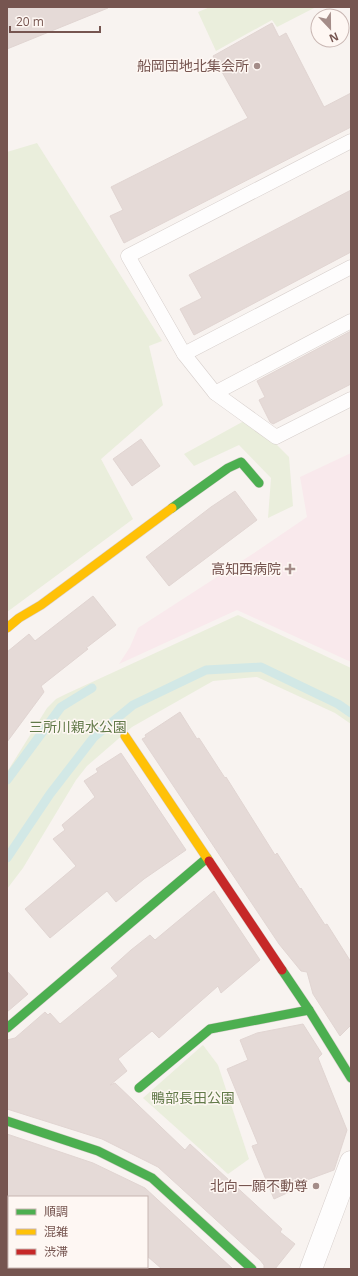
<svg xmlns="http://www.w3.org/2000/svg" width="358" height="1276" font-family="'Open Sans','Noto Sans JP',sans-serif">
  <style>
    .medical { fill: #f9e9ec }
    .green { fill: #eaeedc }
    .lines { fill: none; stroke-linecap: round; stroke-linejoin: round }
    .stream { stroke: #d2e8e6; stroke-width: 9 }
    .building { fill: #e5dad7; stroke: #e1d5d2 }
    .lane-casing { stroke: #d7cfcc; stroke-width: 15 }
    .street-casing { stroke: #d7cfcc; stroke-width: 23 }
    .fast-casing { stroke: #d8cfcc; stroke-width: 10 }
    .slow-casing { stroke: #d8cfcc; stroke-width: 10 }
    .jam-casing { stroke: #d8cfcc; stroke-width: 10 }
    .lane { stroke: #fefdfd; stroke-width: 14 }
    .street { stroke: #fefdfd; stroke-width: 22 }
    .fast { stroke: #4caf50; stroke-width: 9 }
    .slow { stroke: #ffc107; stroke-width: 9 }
    .jam { stroke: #c62828; stroke-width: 9 }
    .poi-dot { fill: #a48c88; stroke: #fef7f3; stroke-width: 1.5 }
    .labels { text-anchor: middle; stroke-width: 3; stroke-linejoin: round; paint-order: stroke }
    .poi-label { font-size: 14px; fill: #765550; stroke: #fef7f3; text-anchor: end }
    .park-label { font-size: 14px; fill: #627a49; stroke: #fef7f3 }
  </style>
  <rect width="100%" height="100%" fill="#f8f3f0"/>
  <polygon class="medical" points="351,453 351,662 237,610 119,664 130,647 138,628 257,551 307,517 300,477"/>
  <g class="green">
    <polygon points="210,7 316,7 277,27 272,20 216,51 198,12"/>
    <polygon points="37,143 162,341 149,346 163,405 101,459 133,519 7,612 7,152"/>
    <polygon points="244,421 266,434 289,457 293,506 268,518 271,478 239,445 194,466 184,454"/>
    <polygon points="238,615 351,668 351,724 335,713 257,677 213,681 132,727 87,766 76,780 23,868 7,889 7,772 47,708 56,699 66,694"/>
    <polygon points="203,1045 218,1065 249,1159 228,1174 143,1098"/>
  </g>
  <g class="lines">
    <g class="stream">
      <polyline points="7,780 61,707 92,688"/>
      <polyline points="7,858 50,794 94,737 133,705 206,670 261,667 338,704 351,713"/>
    </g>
  </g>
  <g class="building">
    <polygon points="7,7 108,7 108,8 7,49"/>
    <polygon points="272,23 279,37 286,33 324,107 351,93 351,127 124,243 110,216 123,210 111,187 248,118 213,56"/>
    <polygon points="351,190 351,252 194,335 180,309 202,298 189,275"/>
    <polygon points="351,331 351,384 273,424 270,422 259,400 265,397 257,381"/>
    <polygon points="141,439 160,466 132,486 113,459"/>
    <polygon points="235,491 257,520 169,586 146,557 211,507"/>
    <polygon points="93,596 116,625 86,648 88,649 41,686 44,692 7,742 7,652 29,634 35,641"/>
    <polygon points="180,712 197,739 199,738 225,778 226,777 275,855 277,853 300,889 301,888 325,925 327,924 351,962 351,1025 340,1036 313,994 307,972 301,971 279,944 142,739 146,737 145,735"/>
    <polygon points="121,753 186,850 144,879 116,902 107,891 50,938 25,909 76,866 53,839 65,830 62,825 95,797 84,781 98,772 96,769"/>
    <polygon points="214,891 260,960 221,993 218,986 159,1038 152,1031 118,1059 127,1071 110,1085 115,1083 185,1150 190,1144 282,1229 280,1232 295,1244 275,1269 264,1269 264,1265 260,1260 158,1167 102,1139 7,1109 7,1040 15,1038 45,1012 48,1015 50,1013 60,1024 118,976 111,968 131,950 150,935 155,940"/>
    <polygon points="7,971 28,994 7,1012"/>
    <polygon points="303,1024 322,1054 318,1058 347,1130 334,1170 296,1184 298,1188 274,1199 252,1146 258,1144 227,1069 248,1060 240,1040 257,1033"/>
    <polygon points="7,1134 93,1163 145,1188 233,1269 162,1269 147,1256 147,1197 7,1197"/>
  </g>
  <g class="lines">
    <defs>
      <g id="lane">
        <polyline points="351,141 128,256 184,354 215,393 276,437 351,399"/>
        <polyline points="184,354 351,267"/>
        <polyline points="215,393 351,321"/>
      </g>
      <polyline id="street" points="311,1269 351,1162"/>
      <g id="fast">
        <polyline points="172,508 228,468 241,462 259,483"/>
        <polyline points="282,970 309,1010 351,1078"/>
        <polyline points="7,1028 207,858"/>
        <polyline points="139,1088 210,1029 309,1010"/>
        <polyline points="7,1121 98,1151 152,1178 252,1269"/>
      </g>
      <g id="slow">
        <polyline points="7,628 19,618 41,605 172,508"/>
        <polyline points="125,736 209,861"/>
      </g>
      <polyline id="jam" points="209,861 282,970"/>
    </defs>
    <use href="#lane" class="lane-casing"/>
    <use href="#street" class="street-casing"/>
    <use href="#fast" class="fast-casing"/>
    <use href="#slow" class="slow-casing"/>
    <use href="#jam" class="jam-casing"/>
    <use href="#lane" class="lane"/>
    <use href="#street" class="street"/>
    <use href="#fast" class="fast"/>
    <use href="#slow" class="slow"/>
    <use href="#jam" class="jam"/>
  </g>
  <g class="poi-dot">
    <circle cx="257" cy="66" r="4"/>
    <path d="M288 563h4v4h4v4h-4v4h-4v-4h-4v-4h4z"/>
    <circle cx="316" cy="1186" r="4"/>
  </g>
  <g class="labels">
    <g class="poi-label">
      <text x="249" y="71">船岡団地北集会所</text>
      <text x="281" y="574">高知西病院</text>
      <text x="308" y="1191">北向一願不動尊</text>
    </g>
    <g class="park-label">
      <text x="78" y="732">三所川親水公園</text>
      <text x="193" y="1103">鴨部長田公園</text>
    </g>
  </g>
  <rect width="358" height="1276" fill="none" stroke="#765550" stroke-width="16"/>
  <rect x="8" y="1196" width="140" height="72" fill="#fef7f3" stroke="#c8b6b2"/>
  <rect x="16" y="1209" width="20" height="6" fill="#4caf50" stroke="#c8b6b2"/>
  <text x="44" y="1216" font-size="12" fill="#765550">順調</text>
  <rect x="16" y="1229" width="20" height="6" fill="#ffc107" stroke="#c8b6b2"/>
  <text x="44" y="1236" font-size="12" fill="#765550">混雑</text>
  <rect x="16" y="1249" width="20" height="6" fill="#c62828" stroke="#c8b6b2"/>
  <text x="44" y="1256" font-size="12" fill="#765550">渋滞</text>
  <g transform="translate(330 28) rotate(158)"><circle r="19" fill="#fef7f3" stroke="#c8b6b2"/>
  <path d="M0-3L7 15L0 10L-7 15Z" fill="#a48c88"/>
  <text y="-6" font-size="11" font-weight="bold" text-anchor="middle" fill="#765550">N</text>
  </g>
  <path d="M10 26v6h90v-6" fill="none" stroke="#765550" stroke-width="2"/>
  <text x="16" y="26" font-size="12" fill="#765550" stroke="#fef7f3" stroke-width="3" paint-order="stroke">20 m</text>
</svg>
